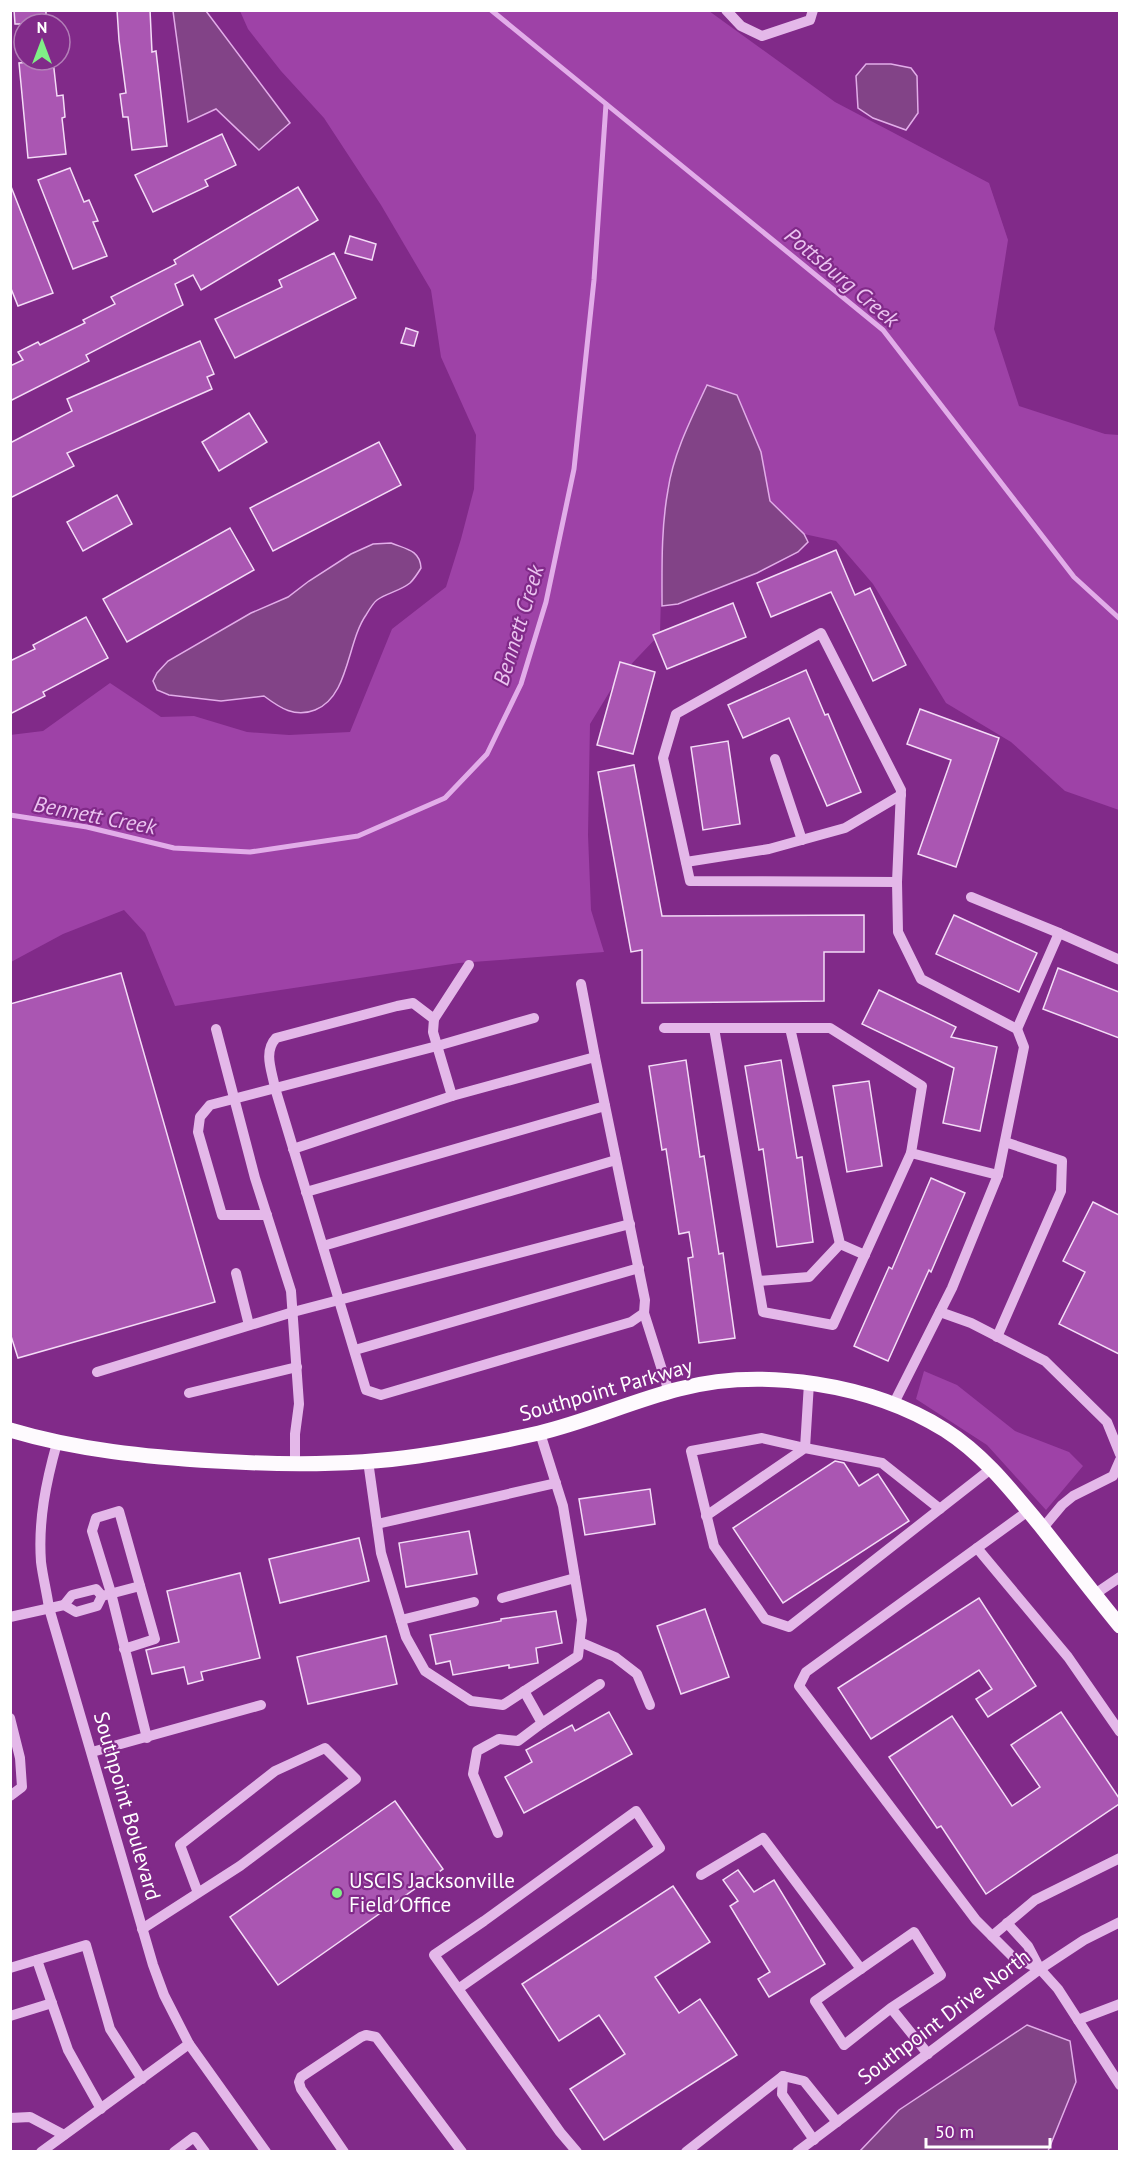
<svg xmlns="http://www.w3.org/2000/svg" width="1130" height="2162" font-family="'PT Sans',sans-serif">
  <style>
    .green { fill: #9e42a7 }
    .water { fill: #824387; stroke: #e2ade9; stroke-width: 1.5 }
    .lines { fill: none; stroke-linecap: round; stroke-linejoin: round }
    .stream { stroke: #e2ade9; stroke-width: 5 }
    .building { fill: #aa56b2; stroke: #f4dcf7; stroke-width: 1.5 }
    .minor { stroke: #e4b8e9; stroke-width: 10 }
    .major { stroke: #fefafe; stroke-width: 15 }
    .poi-dot { fill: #80ef87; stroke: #812a89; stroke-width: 2 }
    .labels { text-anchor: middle; stroke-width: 4.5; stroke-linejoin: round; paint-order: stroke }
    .street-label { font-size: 21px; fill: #fff; stroke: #812a89 }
    .poi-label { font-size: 21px; fill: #fff; stroke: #812a89; text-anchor: start }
    .water-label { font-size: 22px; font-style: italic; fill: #ebc4f0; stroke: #812a89 }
  </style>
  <rect width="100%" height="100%" fill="#812a89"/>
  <g class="green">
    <polygon points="240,11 709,11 835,102 989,183 1008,240 994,329 1019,406 1105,434 1119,435 1119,810 1065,791 1011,742 946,703 873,584 836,541 804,534 770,501 761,452 707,385 685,434 668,488 662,554 660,634 618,678 590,724 588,835 591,910 604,952 459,963 175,1006 145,933 124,910 63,934 11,962 10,735 43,731 110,683 161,717 194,716 247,732 289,735 350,732 392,629 446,587 461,539 474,489 476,435 441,357 431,290 381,205 324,118 281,71 248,29"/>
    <polygon points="924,1371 957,1385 1015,1431 1069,1452 1083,1466 1046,1510 987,1445 916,1399"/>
  </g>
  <g class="water">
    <polygon points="173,11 206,11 290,123 259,150 216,109 188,122"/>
    <polygon points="866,64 891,64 911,68 917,76 918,113 906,130 873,118 858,108 856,76"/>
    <path d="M 707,385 L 737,395 L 761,452 L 770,501 L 804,534 L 808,542 L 798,552 L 757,573 L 678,604 L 662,606 C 662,568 661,528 668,490 C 673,454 692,417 707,385 Z"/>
    <path d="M 391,543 C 406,549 420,550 421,568 C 418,573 414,579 410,583 C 400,591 387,593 377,600 C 373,603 369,610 366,615 C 347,642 349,697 315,710 C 295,718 280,708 264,696 L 221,701 L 169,695 L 157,690 L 153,681 L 157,673 L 168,661 L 251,613 L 288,597 L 309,581 L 351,554 L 373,544 Z"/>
    <polygon points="1027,2025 1070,2041 1076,2082 1048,2151 860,2151 899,2110"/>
  </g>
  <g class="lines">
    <g class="stream">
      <polyline points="491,10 883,330 1074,577 1120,619"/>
      <polyline points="10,815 87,827 174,848 250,852 358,836 445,798 487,754 521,684 546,602 574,469 594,280 606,104"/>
    </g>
  </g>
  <g class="building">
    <polygon points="14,10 46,10 46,24 15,24"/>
    <polygon points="117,10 150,10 152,52 156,51 167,146 132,150 128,117 123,117 120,94 126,93 119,40"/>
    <polygon points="53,60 57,96 63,95 65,117 62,118 66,154 28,158 19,63"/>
    <polygon points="222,134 236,165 205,180 208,186 153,212 135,175"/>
    <polygon points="70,168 84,202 89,200 98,221 93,222 107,256 73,269 38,180"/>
    <polygon points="10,184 53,293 18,306 10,286"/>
    <polygon points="298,187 318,220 201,290 193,275 175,284 183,305 86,355 89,361 10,401 10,366 23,360 18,352 38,342 40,345 85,323 83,320 115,304 111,297 176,264 174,260"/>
    <polygon points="350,236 376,244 372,260 345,253"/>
    <polygon points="334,253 356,298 235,358 215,319 282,287 279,280"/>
    <polygon points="406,328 418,332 414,346 401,343"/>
    <polygon points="200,341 214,374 207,377 212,389 67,453 74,466 10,498 10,443 72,411 67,399"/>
    <polygon points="249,413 267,442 219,471 202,442"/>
    <polygon points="379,442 401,485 273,551 250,508"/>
    <polygon points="117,495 132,524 83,551 67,522"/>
    <polygon points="230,528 254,570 127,642 103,599"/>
    <polygon points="836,550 855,595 870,588 906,665 873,681 831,592 771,617 757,583"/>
    <polygon points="733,603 746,637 667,669 653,635"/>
    <polygon points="86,617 108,658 43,692 45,696 10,714 10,661 35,649 33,645"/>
    <polygon points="620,662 655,672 633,754 597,745"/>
    <polygon points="806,670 825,715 828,714 861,792 827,806 789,718 743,738 728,705"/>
    <polygon points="920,709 999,738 956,867 918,854 951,760 907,744"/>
    <polygon points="728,741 740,824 703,830 691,747"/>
    <polygon points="634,765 662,916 864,915 864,952 824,952 824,1001 642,1003 642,950 631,952 598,772"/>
    <polygon points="954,915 1037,953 1019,992 936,954"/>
    <polygon points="1058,968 1119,992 1119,1038 1043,1009"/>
    <polygon points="121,973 215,1302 18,1358 10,1333 10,1004"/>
    <polygon points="879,990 956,1027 951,1037 997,1047 980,1131 943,1123 954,1068 862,1024"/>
    <polygon points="686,1060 700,1157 704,1156 719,1254 723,1253 735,1338 699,1343 688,1258 693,1257 689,1232 679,1234 666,1149 662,1150 649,1066"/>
    <polygon points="781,1060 797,1158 802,1157 813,1242 777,1247 763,1149 759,1150 745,1066"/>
    <polygon points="869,1081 882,1166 847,1172 833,1086"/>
    <polygon points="931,1178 965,1193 931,1272 929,1270 888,1361 854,1346 889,1267 892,1269"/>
    <polygon points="1093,1202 1119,1215 1119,1354 1059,1324 1085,1272 1063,1261"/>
    <polygon points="835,1461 844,1463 859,1486 878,1474 909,1521 783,1603 733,1528"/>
    <polygon points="650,1489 655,1524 585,1535 579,1499"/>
    <polygon points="469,1531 477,1574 406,1587 399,1543"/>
    <polygon points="359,1538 369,1581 280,1603 269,1559"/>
    <polygon points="240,1573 260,1658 201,1672 203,1680 188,1684 184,1667 152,1674 146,1650 179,1642 167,1591"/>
    <polygon points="979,1598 1036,1686 988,1717 976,1699 992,1689 979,1670 871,1739 838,1688"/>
    <polygon points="705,1609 729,1677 681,1694 657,1626"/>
    <polygon points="556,1611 562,1643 536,1648 538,1663 509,1668 509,1665 453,1675 450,1661 436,1664 430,1635 501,1621 501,1619"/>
    <polygon points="386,1636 397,1684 308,1704 297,1657"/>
    <polygon points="609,1712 632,1754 524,1813 505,1777 532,1762 526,1750 572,1725 575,1731"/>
    <polygon points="1061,1712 1119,1798 1119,1804 986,1894 941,1826 937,1828 889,1757 952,1716 1012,1806 1040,1787 1011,1745"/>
    <polygon points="395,1801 443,1869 278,1985 230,1917"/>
    <polygon points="738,1870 754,1892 774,1880 825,1964 769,1997 758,1979 770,1972 730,1906 738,1901 723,1880"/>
    <polygon points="673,1886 710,1942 655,1977 679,2013 700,1999 737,2055 604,2140 570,2089 625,2054 599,2015 559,2041 522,1984"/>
  </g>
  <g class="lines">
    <g class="minor">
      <polyline points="726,10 741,26 762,36 810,20 813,10"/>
      <polyline points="775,759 802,840"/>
      <polyline points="686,862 769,849 845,828 901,795"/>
      <polyline points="971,897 1059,933"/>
      <polyline points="581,984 595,1057"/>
      <path d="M 413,1003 L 434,1019 L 433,1032 L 452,1096 L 595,1057 L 645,1300 L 644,1313 L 631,1322 L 381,1395 L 366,1390 L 275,1088 C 272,1071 263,1052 276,1038 L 397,1006 Z"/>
      <polyline points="434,1019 469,965"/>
      <polyline points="664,1028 830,1028 922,1086 911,1153 998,1175"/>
      <polyline points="714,1028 763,1312 833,1325 911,1153"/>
      <polyline points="790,1028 840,1244 865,1255"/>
      <polyline points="216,1029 255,1178 291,1291 299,1404 295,1434 295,1464"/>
      <polyline points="1017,1029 1059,933 1120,960"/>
      <polyline points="293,1149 452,1096"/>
      <polyline points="306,1192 605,1106"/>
      <polyline points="267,1215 222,1215 198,1132 200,1117 210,1105 437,1046 534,1018"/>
      <polyline points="323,1246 616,1160"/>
      <polyline points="236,1273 249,1325"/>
      <polyline points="758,1281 809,1277 840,1244"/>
      <polyline points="940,1312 971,1323 1045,1361 1107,1422 1120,1454"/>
      <polyline points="644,1313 669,1392"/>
      <polyline points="997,1337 1061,1191 1062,1161 1005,1142"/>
      <polyline points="355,1350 639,1268"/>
      <polyline points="97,1372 293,1312 630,1224"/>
      <polyline points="809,1383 805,1448 762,1438 691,1451 714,1546 765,1619 789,1627 992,1468"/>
      <polyline points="189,1393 297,1367"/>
      <polyline points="894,1403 952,1288 998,1175 1024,1047 1017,1029 921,979 898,932 897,882 901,790 821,633 676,714 663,758 690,881 897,882"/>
      <path d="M 57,1443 C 46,1482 38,1521 41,1562 C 43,1578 47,1593 49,1608 L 153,1965 L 164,1995 L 189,2044 L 266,2152"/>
      <polyline points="368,1461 381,1553 406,1637 425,1671 471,1701 503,1705 578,1656 582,1620 563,1506 540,1433"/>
      <polyline points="1028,1511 806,1672 799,1686 976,1920 1013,1957 1040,1969"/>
      <polyline points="706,1516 805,1448 882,1463 940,1509"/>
      <polyline points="377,1524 556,1483"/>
      <polyline points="1042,1529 1062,1505 1073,1496 1113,1476 1120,1460"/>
      <polyline points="977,1548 1068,1657 1120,1732"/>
      <polyline points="1095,1594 1120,1577"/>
      <polyline points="502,1598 575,1578"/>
      <polyline points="64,1605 72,1595 96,1589 102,1596"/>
      <polyline points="10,1617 64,1605 76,1612 97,1606 102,1596 140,1586"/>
      <polyline points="401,1620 474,1602"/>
      <polyline points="580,1642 615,1657 637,1674 650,1705"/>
      <polyline points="124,1649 155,1639 119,1511 96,1518 92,1531 111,1593 147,1738"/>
      <polyline points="524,1691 542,1723 600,1684"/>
      <polyline points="10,1718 20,1758 22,1787 10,1796"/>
      <polyline points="92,1752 261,1705"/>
      <polyline points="498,1833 473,1774 477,1751 499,1739 518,1741 542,1723"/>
      <polyline points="701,1875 763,1838 861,1969"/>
      <polyline points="1007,1923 1028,1946 1040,1969 1058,1989 1120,2085"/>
      <polyline points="142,1929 240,1866 356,1779 325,1748 275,1771 180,1845 198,1893"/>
      <polyline points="992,1936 1035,1900 1120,1858"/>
      <polyline points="37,1960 68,2050 101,2109"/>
      <polyline points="10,1968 86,1945 110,2029 142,2079"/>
      <polyline points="458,1989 660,1848 636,1811 484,1921 434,1955 560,2132 577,2152"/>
      <polyline points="891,2008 941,1975 914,1932 815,2001 844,2045 891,2008 928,2054"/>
      <polyline points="10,2016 52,2003"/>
      <polyline points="1078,2020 1120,2004"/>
      <polyline points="10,2118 30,2117 64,2135"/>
      <polyline points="814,2140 782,2094 783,2076 804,2081 837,2122"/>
      <polyline points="41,2152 189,2044"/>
      <polyline points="174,2152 194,2137 205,2152"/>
      <polyline points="344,2152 301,2089 299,2082 301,2077 361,2037 366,2035 376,2037 462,2152"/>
      <polyline points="686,2152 783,2076"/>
      <polyline points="797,2152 1040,1969 1084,1940 1120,1922"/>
    </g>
    <path class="major" d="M 10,1430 C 77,1450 147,1457 216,1461 C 283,1465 351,1466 418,1456 C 458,1450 499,1442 539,1433 C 586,1422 632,1401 679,1389 C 763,1367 872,1384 945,1430 C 984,1455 1011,1490 1040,1525 C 1067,1559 1093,1593 1120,1626"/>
  </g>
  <circle class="poi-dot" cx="337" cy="1893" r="6"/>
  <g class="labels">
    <g class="street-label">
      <text transform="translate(606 1390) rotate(-16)" y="7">Southpoint Parkway</text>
      <text transform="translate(127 1806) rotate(74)" y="7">Southpoint Boulevard</text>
      <text transform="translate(944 2017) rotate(-37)" y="7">Southpoint Drive North</text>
    </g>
    <g class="poi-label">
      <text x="349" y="1888">USCIS Jacksonville<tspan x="349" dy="24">Field Office</tspan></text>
    </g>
    <g class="water-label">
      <text transform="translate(842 277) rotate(40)" y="8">Pottsburg Creek</text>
      <text transform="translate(518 625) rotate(-73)" y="8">Bennett Creek</text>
      <text transform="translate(95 815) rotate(11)" y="8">Bennett Creek</text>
    </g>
  </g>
  <rect width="1130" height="2162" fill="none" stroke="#ffffff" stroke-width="24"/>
  <g transform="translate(42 42)"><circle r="28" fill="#812a89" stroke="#b37fb8" stroke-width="1.5"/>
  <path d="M0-4.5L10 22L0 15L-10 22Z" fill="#80ef87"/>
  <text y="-9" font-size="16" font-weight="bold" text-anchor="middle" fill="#ffffff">N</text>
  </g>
  <path d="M926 2138v9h124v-9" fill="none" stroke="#ffffff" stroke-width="3"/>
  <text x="935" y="2138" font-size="18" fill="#ffffff" stroke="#812a89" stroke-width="4.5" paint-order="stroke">50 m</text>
</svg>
